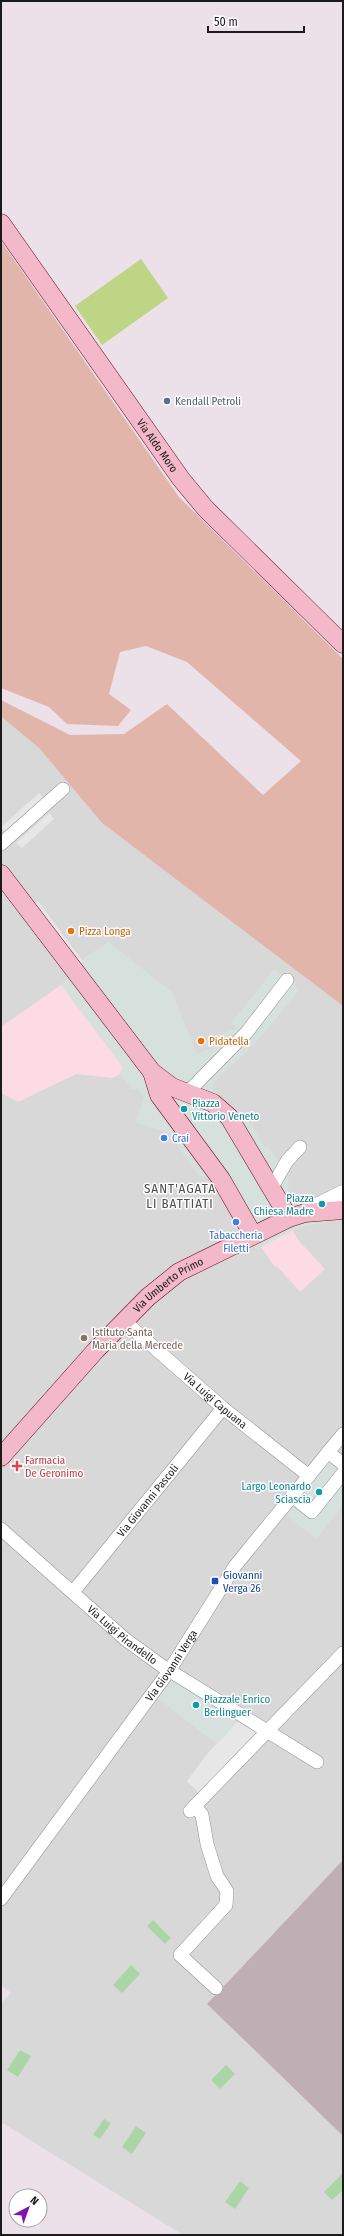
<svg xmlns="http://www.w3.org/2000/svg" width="344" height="2236" font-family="'Fira Sans Condensed',sans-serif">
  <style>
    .residential { fill: #d9d8d9 }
    .education { fill: #fcdbe5 }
    .construction { fill: #bfaeb4 }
    .grass { fill: #e2b5ab }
    .pitch { fill: #bed585 }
    .parking { fill: #e7e7e7 }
    .plaza { fill: #d6e1de }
    .water { fill: #aad6a5 }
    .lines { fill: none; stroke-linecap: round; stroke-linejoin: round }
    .minor-casing { stroke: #929292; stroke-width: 14 }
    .tertiary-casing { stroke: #929292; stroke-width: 17 }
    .secondary-casing { stroke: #670e21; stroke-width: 19 }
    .minor { stroke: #fff; stroke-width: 13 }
    .tertiary { stroke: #fff; stroke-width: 16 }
    .secondary { stroke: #f3b8c9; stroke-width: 18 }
    .service-dot { fill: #5c6f8a; stroke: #fff; stroke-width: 1.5 }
    .food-dot { fill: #e8710a; stroke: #fff; stroke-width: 1.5 }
    .culture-dot { fill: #0f9aa8; stroke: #fff; stroke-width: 1.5 }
    .shop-dot { fill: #3f7fe0; stroke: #fff; stroke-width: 1.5 }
    .education-dot { fill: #8d6e63; stroke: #fff; stroke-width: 1.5 }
    .health-dot { fill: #e0444e; stroke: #fff; stroke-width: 1.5 }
    .transit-dot { fill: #1a4fb4; stroke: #fff; stroke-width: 1.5 }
    .labels { text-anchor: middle; stroke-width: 3; stroke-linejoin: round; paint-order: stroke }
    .service-label { font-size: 11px; fill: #4e5e75; stroke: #fff; text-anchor: start }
    .street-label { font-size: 11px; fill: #1b1b1b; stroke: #fff }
    .food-label { font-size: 11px; fill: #c56008; stroke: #fff; text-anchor: start }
    .culture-label { font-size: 11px; fill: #0d838f; stroke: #fff; text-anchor: start }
    .shop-label { font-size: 11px; fill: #366cbe; stroke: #fff; text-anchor: start }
    .education-label { font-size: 11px; fill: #785e54; stroke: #fff; text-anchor: start }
    .health-label { font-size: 11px; fill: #be3a42; stroke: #fff; text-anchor: start }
    .transit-label { font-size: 11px; fill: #164399; stroke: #fff; text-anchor: start }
    .quarter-label { font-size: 13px; letter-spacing: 1px; fill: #4e4e4e; stroke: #fff }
  </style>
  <rect width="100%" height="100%" fill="#ece1e8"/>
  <polygon class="residential" points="1,715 4,719 39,748 102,823 343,1006 343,1860 207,2004 343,2136 343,2235 183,2235 1,2122 1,2003 11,1993 1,1985"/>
  <g class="education">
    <polygon points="61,985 123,1067 120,1074 113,1078 76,1074 18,1102 1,1093 1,1027"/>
    <polygon points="292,1230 299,1241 325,1269 300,1292 277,1266 275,1267 261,1247"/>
  </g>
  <polygon class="construction" points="343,1860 343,2136 207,2004"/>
  <polygon class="grass" points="1,241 179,497 343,659 343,1006 102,823 39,748 4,719 1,715 1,700 70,735 124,734 167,704 263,795 301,761 187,662 146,646 120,652 109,694 131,710 118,726 67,724 49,707 1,688"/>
  <polygon class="pitch" points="141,259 168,298 102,345 75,306"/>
  <g class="parking">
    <polygon points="39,793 45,799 7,834 1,827"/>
    <polygon points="49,813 54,819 22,848 16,843"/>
    <polygon points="38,901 93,975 89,978 34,904"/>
    <polygon points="238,1721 257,1733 199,1793 187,1781 208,1753"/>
  </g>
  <g class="plaza">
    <polygon points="108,942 172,992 197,1054 212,1048 209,1039 238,1028 232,1023 274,969 299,989 267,1030 238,1060 226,1069 210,1088 243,1123 248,1119 265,1148 268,1146 277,1160 286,1155 289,1169 288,1186 291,1208 343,1187 343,1219 300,1227 256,1249 230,1202 218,1186 207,1177 198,1175 169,1133 136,1122 144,1097 138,1089 131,1089 120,1074 123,1067 61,985 86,957"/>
    <polygon points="328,1452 343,1464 343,1506 316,1539 281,1510"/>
    <polygon points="169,1671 243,1716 217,1744 152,1694"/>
  </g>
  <g class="water">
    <polygon points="153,1920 171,1938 165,1944 147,1926"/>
    <polygon points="131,1965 140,1974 122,1993 113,1985"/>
    <polygon points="20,2050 31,2056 18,2077 7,2070"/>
    <polygon points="226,2065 235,2074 220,2089 211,2080"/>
    <polygon points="104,2119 111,2123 100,2139 93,2135"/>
    <polygon points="136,2126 146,2133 132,2154 122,2147"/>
    <polygon points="343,2173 343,2190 332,2200 324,2192"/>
    <polygon points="240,2181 249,2188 235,2209 225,2202"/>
  </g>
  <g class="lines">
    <defs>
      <g id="minor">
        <polyline points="1,844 63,789"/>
        <polyline points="188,1092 247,1032 287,980"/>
        <polyline points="271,1189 287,1161 300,1147"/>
        <path id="s1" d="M 124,1321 L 223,1408 L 309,1476"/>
        <polyline points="328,1452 343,1464"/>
        <polyline points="292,1496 312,1512 343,1473"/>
        <path id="s2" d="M 1,1529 L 125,1639 L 162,1666 L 317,1762"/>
        <path id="s3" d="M 73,1592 L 223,1408"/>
        <polyline points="195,1806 202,1815 207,1844 217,1876 227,1891 226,1905 180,1955 216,1988"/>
        <polyline points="190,1811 343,1653"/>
        <path id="s4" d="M 1,1899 L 169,1671 L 235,1566 L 343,1434"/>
      </g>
      <polyline id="tertiary" points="305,1212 343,1193"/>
      <g id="secondary">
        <path id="s5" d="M 1,223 L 181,479 L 205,508 L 343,644"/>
        <polyline points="1,874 152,1072 172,1087 213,1103 229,1117 289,1218"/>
        <polyline points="152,1072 159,1095 221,1179 253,1235"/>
        <path id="s6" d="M 1,1457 L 96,1350 L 148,1297 L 179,1272 L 289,1218 L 305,1213 L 343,1210"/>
      </g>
    </defs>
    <use href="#minor" class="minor-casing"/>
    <use href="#tertiary" class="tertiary-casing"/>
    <use href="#secondary" class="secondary-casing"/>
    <use href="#minor" class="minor"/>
    <use href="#tertiary" class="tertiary"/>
    <use href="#secondary" class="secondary"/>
  </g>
  <circle class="service-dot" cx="167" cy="401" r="4"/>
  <g class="food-dot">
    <circle cx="71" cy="931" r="4"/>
    <circle cx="201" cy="1041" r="4"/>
  </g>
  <g class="culture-dot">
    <circle cx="184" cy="1109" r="4"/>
    <circle cx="322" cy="1204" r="4"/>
    <circle cx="319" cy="1492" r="4"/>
    <circle cx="196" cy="1705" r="4"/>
  </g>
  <g class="shop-dot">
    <circle cx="164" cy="1138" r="4"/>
    <circle cx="236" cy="1222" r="4"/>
  </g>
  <circle class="education-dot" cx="84" cy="1338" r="4"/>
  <path class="health-dot" d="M15 1460h4v4h4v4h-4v4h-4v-4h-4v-4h4z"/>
  <rect class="transit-dot" x="211" y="1577" width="8" height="8" rx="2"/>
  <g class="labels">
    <g class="service-label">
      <text x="175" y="405">Kendall Petroli</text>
    </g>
    <g class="street-label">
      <text dy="4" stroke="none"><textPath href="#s5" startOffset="272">Via Aldo Moro</textPath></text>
      <text dy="4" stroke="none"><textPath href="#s6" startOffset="241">Via Umberto Primo</textPath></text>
      <text dy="4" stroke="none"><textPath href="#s1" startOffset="121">Via Luigi Capuana</textPath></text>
      <text dy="4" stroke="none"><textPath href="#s3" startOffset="118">Via Giovanni Pascoli</textPath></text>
      <text dy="4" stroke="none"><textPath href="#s2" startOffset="161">Via Luigi Pirandello</textPath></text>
      <text dy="4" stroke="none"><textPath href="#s4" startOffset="289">Via Giovanni Verga</textPath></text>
    </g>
    <g class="food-label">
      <text x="79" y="935">Pizza Longa</text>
      <text x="209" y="1045">Pidatella</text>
    </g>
    <g class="culture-label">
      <text x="192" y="1107">Piazza<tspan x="192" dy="13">Vittorio Veneto</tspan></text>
      <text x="314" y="1202" text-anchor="end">Piazza<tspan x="314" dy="13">Chiesa Madre</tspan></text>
      <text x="311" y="1490" text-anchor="end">Largo Leonardo<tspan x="311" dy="13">Sciascia</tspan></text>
      <text x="204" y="1703">Piazzale Enrico<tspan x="204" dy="13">Berlinguer</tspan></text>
    </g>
    <g class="shop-label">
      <text x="172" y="1142">Crai</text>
      <text x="236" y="1239" text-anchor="middle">Tabaccheria<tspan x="236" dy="13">Filetti</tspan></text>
    </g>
    <g class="education-label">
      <text x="92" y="1336">Istituto Santa<tspan x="92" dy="13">Maria della Mercede</tspan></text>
    </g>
    <g class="health-label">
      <text x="25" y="1464">Farmacia<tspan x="25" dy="13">De Geronimo</tspan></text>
    </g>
    <g class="transit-label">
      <text x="223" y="1579">Giovanni<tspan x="223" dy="13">Verga 26</tspan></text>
    </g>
    <g class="quarter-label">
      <text x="180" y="1193">SANT'AGATA<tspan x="180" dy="15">LI BATTIATI</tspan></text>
    </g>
  </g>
  <rect width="344" height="2236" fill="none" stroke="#1b1b1b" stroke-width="4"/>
  <g transform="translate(28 2208) rotate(41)"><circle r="19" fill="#ffffff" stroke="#a4a4a4"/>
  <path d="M0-3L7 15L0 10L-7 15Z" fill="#7f11b5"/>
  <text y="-6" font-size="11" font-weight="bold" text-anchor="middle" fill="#1b1b1b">N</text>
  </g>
  <path d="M208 26v6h96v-6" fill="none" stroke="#1b1b1b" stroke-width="2"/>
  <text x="214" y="26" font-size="12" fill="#1b1b1b" stroke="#ffffff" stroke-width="3" paint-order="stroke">50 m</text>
</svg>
